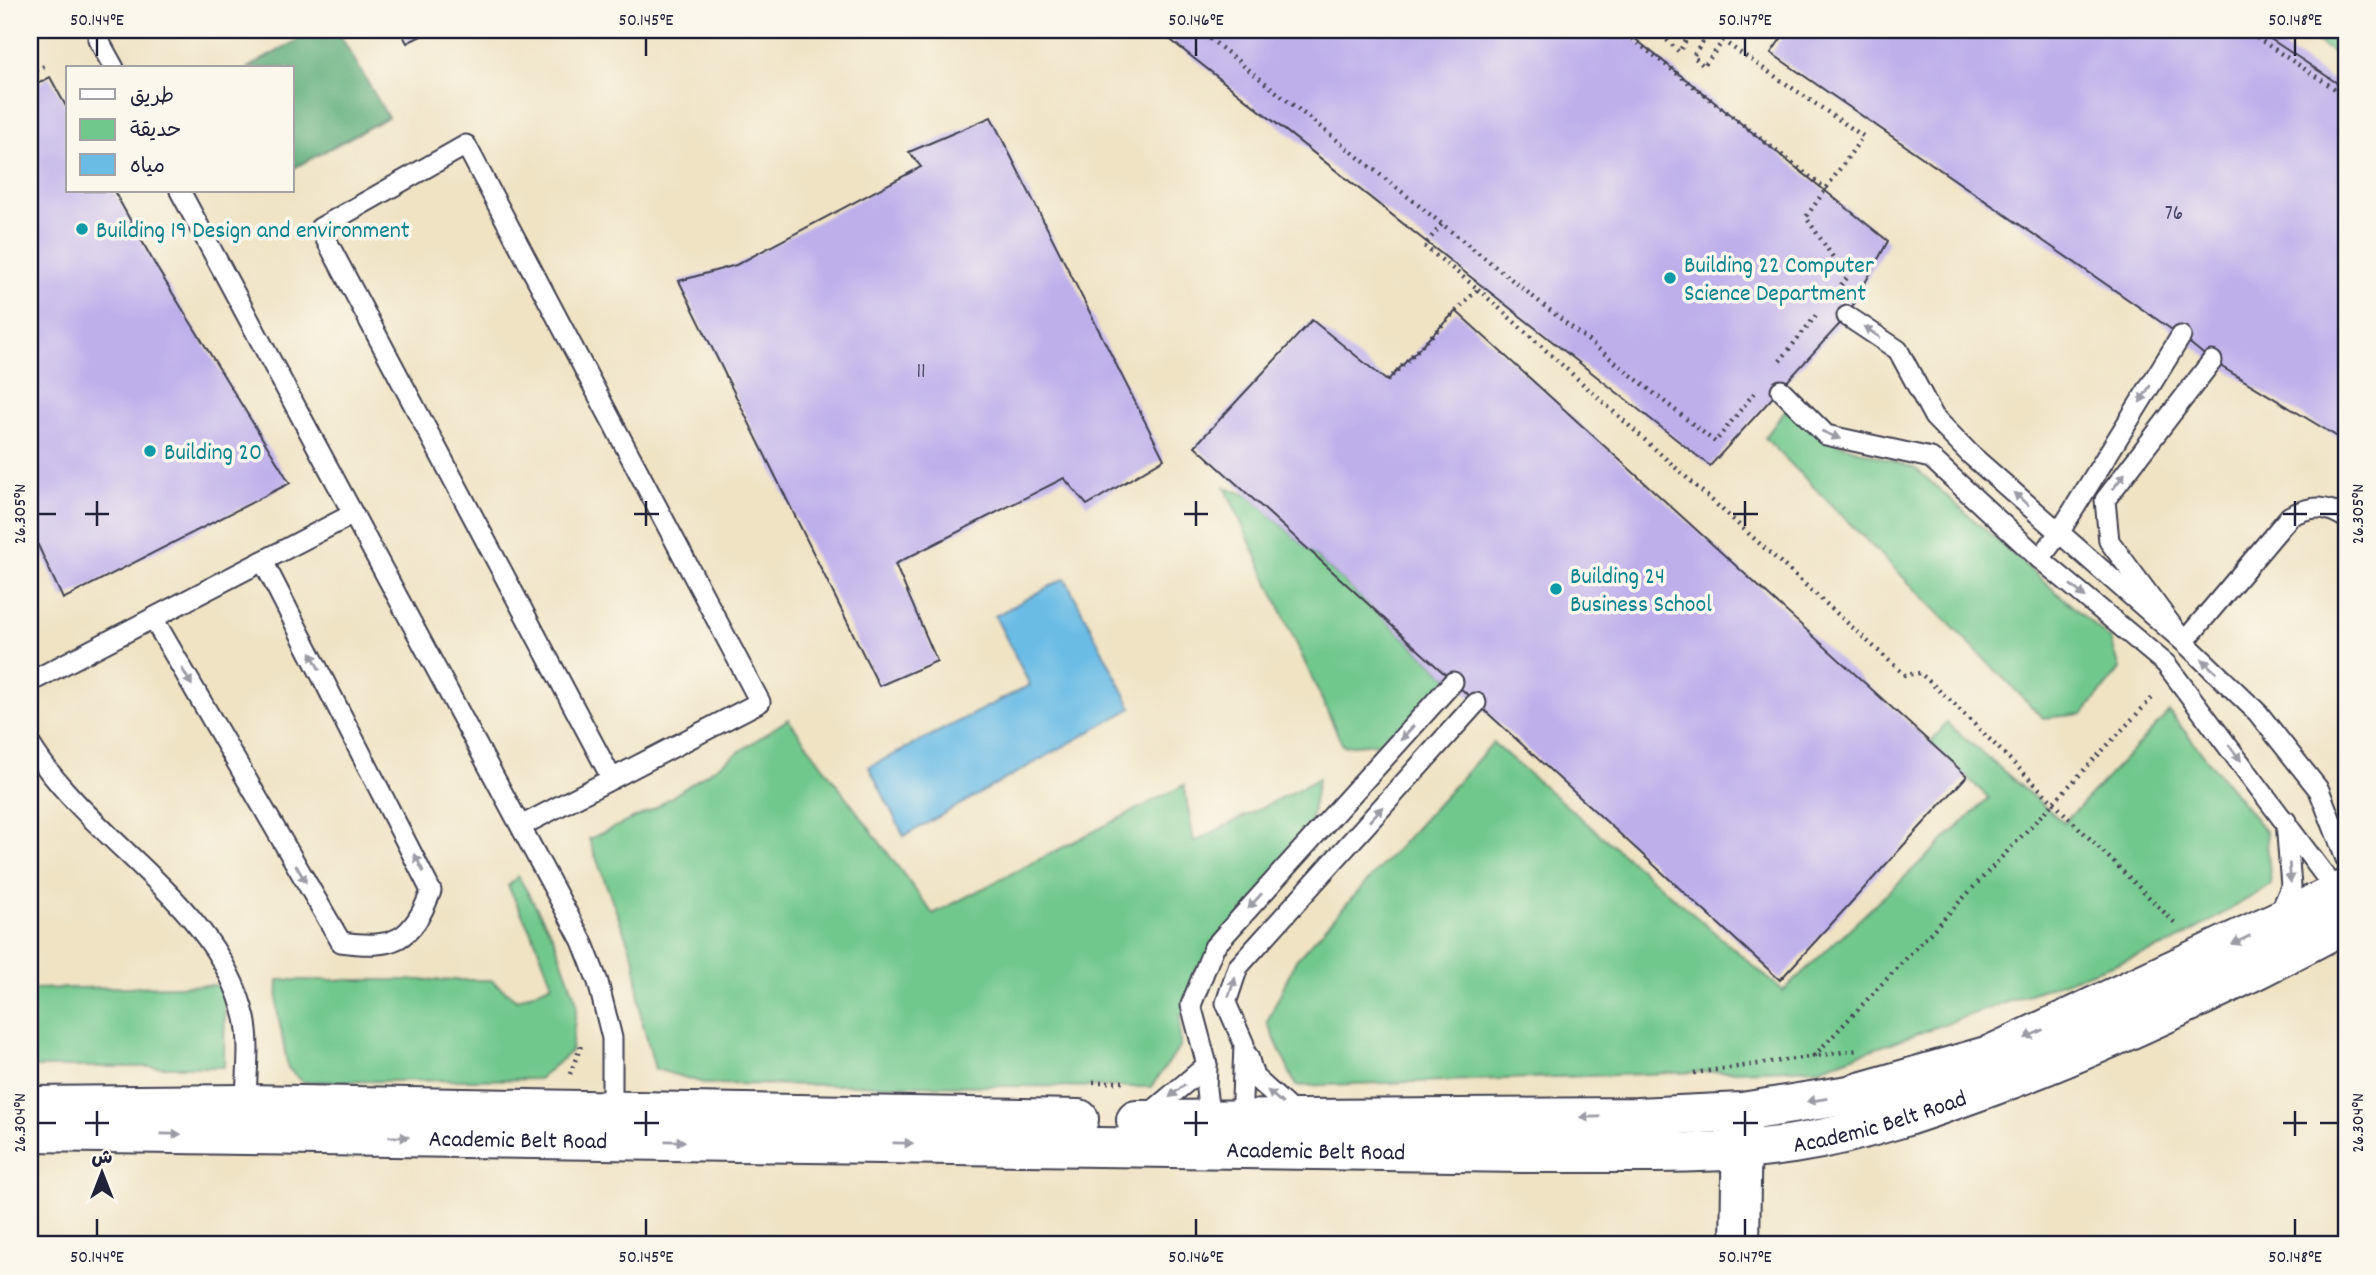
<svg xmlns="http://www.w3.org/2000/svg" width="2376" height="1275" font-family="Dekko,'Playpen Sans Arabic',sans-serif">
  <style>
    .green { fill: #71c88d; stroke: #4a7564; stroke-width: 2 }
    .forest { fill: #5cac78; stroke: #3f675a; stroke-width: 2 }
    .water { fill: #6abce5; stroke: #466f90; stroke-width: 2 }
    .building { fill: #beafeb }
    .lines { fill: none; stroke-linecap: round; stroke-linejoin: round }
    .service-casing { stroke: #413f50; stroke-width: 23 }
    .tertiary-casing { stroke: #413f50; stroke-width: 42 }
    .path { stroke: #413f50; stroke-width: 4.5; stroke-dasharray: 2 5; stroke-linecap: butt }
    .service { stroke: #fff; stroke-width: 19 }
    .tertiary { stroke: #fff; stroke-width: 38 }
    .oneway { fill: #9c9ca7 }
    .ticks { fill: none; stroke: #22223b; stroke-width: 2.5 }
    .culture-dot { fill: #0f9aa8; stroke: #fbf7ec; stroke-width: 2.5 }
    .labels { text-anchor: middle; stroke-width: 7; stroke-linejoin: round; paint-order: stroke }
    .number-label { font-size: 21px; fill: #494567 }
    .culture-label { font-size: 24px; fill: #0d838f; stroke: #fbf7ec; text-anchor: start }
    .street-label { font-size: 24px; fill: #22223b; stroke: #fbf7ec }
    .neatline { fill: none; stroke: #22223b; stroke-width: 2.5 }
    .ticks-label { font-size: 18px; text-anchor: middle; fill: #22223b }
  </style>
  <rect width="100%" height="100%" fill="#fbf7ec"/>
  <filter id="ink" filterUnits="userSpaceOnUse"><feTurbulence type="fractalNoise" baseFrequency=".0143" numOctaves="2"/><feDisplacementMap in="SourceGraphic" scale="14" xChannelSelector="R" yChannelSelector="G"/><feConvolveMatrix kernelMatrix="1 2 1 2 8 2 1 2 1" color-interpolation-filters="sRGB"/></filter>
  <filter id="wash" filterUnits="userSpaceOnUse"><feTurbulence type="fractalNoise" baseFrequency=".00686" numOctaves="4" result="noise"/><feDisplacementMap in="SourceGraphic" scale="28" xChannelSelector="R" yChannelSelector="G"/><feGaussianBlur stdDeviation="1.57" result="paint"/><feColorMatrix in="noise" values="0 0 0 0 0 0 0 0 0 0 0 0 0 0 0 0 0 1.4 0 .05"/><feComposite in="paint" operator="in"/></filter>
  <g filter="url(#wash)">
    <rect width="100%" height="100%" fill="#efe3c4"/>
    <g class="green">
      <polygon points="2297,30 2346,30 2346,60"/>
      <polygon points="1788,406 1833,442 1916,469 2111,640 2120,669 2083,714 2043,718 1765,438"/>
      <polygon points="1225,487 1250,496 1453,682 1391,742 1343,746"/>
      <polygon points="2169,712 2266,832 2271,885 2171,944 1820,1068 1296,1086 1267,1022 1296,960 1493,743 1783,991 1989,798 1930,743 1947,723 2064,823"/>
      <polygon points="788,719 933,914 1184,785 1194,842 1318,779 1310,825 1180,1017 1180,1047 1151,1087 707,1084 655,1069 641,1017 635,961 589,839 652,810"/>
      <polygon points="518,876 554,938 577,1003 571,1051 539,1079 303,1082 288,1068 277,1009 278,980 491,980 517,1000 552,984 536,942 508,886"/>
      <polygon points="225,985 224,1067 30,1067 30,989"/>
    </g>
    <polygon class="forest" points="316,30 337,30 388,117 292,169 292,68 247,68"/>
    <polygon class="water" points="1065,578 1132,708 904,836 869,767 1030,685 995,616"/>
    <g id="blocks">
      <g class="building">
        <polygon points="400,30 433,30 407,43"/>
        <polygon points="1158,30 1624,30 1888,241 1847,316 1710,466"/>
        <polygon points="1787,30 2257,30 2346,89 2346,442 2212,361 2181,336 1771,53"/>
        <polygon points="50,77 68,110 68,191 114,191 157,268 290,483 63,599 30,528 30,88"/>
        <polygon points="991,117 1164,459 1087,505 1064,478 895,564 937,661 879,686 679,281 736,265 921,167 909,152"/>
        <polygon points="1456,311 1967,776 1780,980 1195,446 1312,320 1387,381"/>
      </g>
    </g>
  </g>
  <g filter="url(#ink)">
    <use href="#blocks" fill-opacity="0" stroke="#413f50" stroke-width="2"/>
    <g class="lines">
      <defs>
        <g id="service">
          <polyline points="98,39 114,68"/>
          <polyline points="180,191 582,941 598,982 612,1038 612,1116"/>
          <polyline points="1847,316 1898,350 1934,417 1971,455 2184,642 2258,713 2319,790 2346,859"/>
          <path d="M 2212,361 L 2105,500 L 2109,541 L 2184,642 L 2290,516 C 2313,505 2325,505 2346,518"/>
          <polyline points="1781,390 1826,435 1931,458 2040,559 2166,664 2341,897"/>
          <polyline points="2040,559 2059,533 2181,336"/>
          <path d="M 153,618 L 341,942 C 393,949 412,942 431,891 L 263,561"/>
          <polyline points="30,682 353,514"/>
          <path d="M 30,744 C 89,841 218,903 245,1018 C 251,1044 246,1077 246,1104"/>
          <polyline points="521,826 760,702 466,145 320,228 612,779"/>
          <polyline points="2278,918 2291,887 2286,821"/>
          <polyline points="1248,1056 1254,1077 1294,1113 1300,1114"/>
          <polyline points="1150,1119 1156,1108 1207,1065"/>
          <polyline points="1210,1124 1206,1089 1207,1065 1191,1005 1214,947 1453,682"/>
          <polyline points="1241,1126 1244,1044 1226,1003 1238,967 1476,703"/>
        </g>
        <g id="tertiary">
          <polyline points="30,1106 246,1104 1079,1119"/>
          <polyline points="1136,1120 1637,1117 1742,1112 1849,1095 1990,1055 2346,889"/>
          <path id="s1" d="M 30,1132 L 1523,1153 C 1610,1152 1708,1157 1793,1144 C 1865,1133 1933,1108 2001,1083 C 2120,1038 2234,983 2346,923"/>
          <polyline points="1740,1245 1742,1121"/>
        </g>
      </defs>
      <use href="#service" class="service-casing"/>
      <use href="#tertiary" class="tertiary-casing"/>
      <g class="path">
        <polyline points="1199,30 1715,442 1755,392"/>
        <polyline points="1621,30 1827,190"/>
        <polyline points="1657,30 1679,52 1692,30"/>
        <polyline points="1711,30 1693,56 1704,66 1723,41 1863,136 1806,217 1847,278 1839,287"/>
        <polyline points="2245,30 2346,96"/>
        <polyline points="30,74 48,64"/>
        <polyline points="1478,289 1905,675 1920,673 1953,703 2177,925"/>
        <polyline points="30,304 30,306"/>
        <polyline points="1780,361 1818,313"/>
        <polyline points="1387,381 1478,289 1424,246 1442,224"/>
        <polyline points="1814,1056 2154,696"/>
        <polyline points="1694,1073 1858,1050"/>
        <polyline points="570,1074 582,1043"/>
        <polyline points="1093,1082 1126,1082"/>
      </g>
      <use href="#service" class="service"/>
      <use href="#tertiary" class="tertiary"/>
    </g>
    <defs><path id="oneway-solid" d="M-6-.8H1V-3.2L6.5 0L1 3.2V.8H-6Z" transform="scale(1.75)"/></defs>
    <g class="oneway">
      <use href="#oneway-solid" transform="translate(1872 332) rotate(-146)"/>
      <use href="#oneway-solid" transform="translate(2145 394) rotate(122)"/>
      <use href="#oneway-solid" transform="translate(1831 435) rotate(23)"/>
      <use href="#oneway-solid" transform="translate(2119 481) rotate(-53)"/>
      <use href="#oneway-solid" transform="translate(2021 499) rotate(-138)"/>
      <use href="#oneway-solid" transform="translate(2078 591) rotate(40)"/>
      <use href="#oneway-solid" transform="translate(315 661) rotate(-117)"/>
      <use href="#oneway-solid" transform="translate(2209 666) rotate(-136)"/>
      <use href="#oneway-solid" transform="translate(187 677) rotate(60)"/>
      <use href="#oneway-solid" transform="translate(1407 733) rotate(132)"/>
      <use href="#oneway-solid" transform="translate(2235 753) rotate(52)"/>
      <use href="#oneway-solid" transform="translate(1376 814) rotate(-48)"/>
      <use href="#oneway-solid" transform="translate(419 863) rotate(-117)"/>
      <use href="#oneway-solid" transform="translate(2290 873) rotate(86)"/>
      <use href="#oneway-solid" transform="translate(301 874) rotate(60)"/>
      <use href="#oneway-solid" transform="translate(1255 901) rotate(132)"/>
      <use href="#oneway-solid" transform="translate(2241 940) rotate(155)"/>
      <use href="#oneway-solid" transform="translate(1232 987) rotate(-71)"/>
      <use href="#oneway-solid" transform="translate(2034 1034) rotate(155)"/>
      <use href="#oneway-solid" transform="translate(1177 1091) rotate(140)"/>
      <use href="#oneway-solid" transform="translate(1275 1097) rotate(-139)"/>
      <use href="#oneway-solid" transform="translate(1817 1100) rotate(171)"/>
      <use href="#oneway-solid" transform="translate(1590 1117) rotate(179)"/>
      <use href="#oneway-solid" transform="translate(171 1134) rotate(1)"/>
      <use href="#oneway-solid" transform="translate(399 1137) rotate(1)"/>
      <use href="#oneway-solid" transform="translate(675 1141) rotate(1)"/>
      <use href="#oneway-solid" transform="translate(903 1143) rotate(1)"/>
    </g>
  </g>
  <path class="ticks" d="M 97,38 L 97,56M 646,38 L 646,56M 1196,38 L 1196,56M 1745,38 L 1745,56M 2295,38 L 2295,56M 97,501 L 97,526M 646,501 L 646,526M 1196,501 L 1196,526M 1745,501 L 1745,526M 2295,501 L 2295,526M 38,514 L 56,514M 85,514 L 109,514M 634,514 L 659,514M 1184,514 L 1208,514M 1733,514 L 1758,514M 2283,514 L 2307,514M 2320,514 L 2338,514M 97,1111 L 97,1136M 646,1111 L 646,1136M 1196,1111 L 1196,1136M 1745,1111 L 1745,1136M 2295,1111 L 2295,1136M 38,1123 L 56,1123M 85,1123 L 109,1123M 634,1123 L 659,1123M 1184,1123 L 1208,1123M 1733,1123 L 1758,1123M 2283,1123 L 2307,1123M 2320,1123 L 2338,1123M 97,1219 L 97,1236M 646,1219 L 646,1236M 1196,1219 L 1196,1236M 1745,1219 L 1745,1236M 2295,1219 L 2295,1236"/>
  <g class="culture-dot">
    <circle cx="82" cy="229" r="7"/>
    <circle cx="1670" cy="278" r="7"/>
    <circle cx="150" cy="451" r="7"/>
    <circle cx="1556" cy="589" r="7"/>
  </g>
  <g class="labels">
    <g class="number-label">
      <text x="2174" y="219">76</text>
      <text x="921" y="377">11</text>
    </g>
    <g class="culture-label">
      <text x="96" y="237">Building 19 Design and environment</text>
      <text x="1684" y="272">Building 22 Computer<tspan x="1684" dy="28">Science Department</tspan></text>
      <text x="164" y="459">Building 20</text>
      <text x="1570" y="583">Building 24<tspan x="1570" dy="28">Business School</tspan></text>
    </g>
    <g class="street-label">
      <text dy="8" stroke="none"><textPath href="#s1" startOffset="1853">Academic Belt Road</textPath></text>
      <text dy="8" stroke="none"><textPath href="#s1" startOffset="488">Academic Belt Road</textPath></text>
      <text dy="8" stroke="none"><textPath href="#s1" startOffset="1286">Academic Belt Road</textPath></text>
    </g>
  </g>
  <rect width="2376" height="1275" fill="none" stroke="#fbf7ec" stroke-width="77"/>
  <rect x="66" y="66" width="228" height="126" fill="#fbf7ec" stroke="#a4a2a5" stroke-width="2"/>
  <rect x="80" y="89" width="35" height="10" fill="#ffffff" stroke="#a4a2a5" stroke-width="2"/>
  <text x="130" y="102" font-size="21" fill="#22223b">طريق</text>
  <rect x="80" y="119" width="35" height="21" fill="#71c88d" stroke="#a4a2a5" stroke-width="2"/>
  <text x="130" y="136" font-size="21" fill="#22223b">حديقة</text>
  <rect x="80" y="154" width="35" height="21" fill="#6abce5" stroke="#a4a2a5" stroke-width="2"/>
  <text x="130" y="172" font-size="21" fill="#22223b">مياه</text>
  <g transform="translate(102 1173)" stroke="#fbf7ec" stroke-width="5" paint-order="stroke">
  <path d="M0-5L12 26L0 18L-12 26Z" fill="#22223b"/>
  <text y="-10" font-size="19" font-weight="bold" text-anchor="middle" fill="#22223b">ش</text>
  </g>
  <rect x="38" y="38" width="2300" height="1198" class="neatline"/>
  <g class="ticks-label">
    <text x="97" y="25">50.144°E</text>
    <text x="646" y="25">50.145°E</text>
    <text x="1196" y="25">50.146°E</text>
    <text x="1745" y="25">50.147°E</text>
    <text x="2295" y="25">50.148°E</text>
    <text transform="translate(19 514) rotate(-90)" y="6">26.305°N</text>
    <text transform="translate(2357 514) rotate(-90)" y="6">26.305°N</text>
    <text transform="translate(19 1123) rotate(-90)" y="6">26.304°N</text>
    <text transform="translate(2357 1123) rotate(-90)" y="6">26.304°N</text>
    <text x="97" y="1262">50.144°E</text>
    <text x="646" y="1262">50.145°E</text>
    <text x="1196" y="1262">50.146°E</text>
    <text x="1745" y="1262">50.147°E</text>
    <text x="2295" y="1262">50.148°E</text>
  </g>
</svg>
